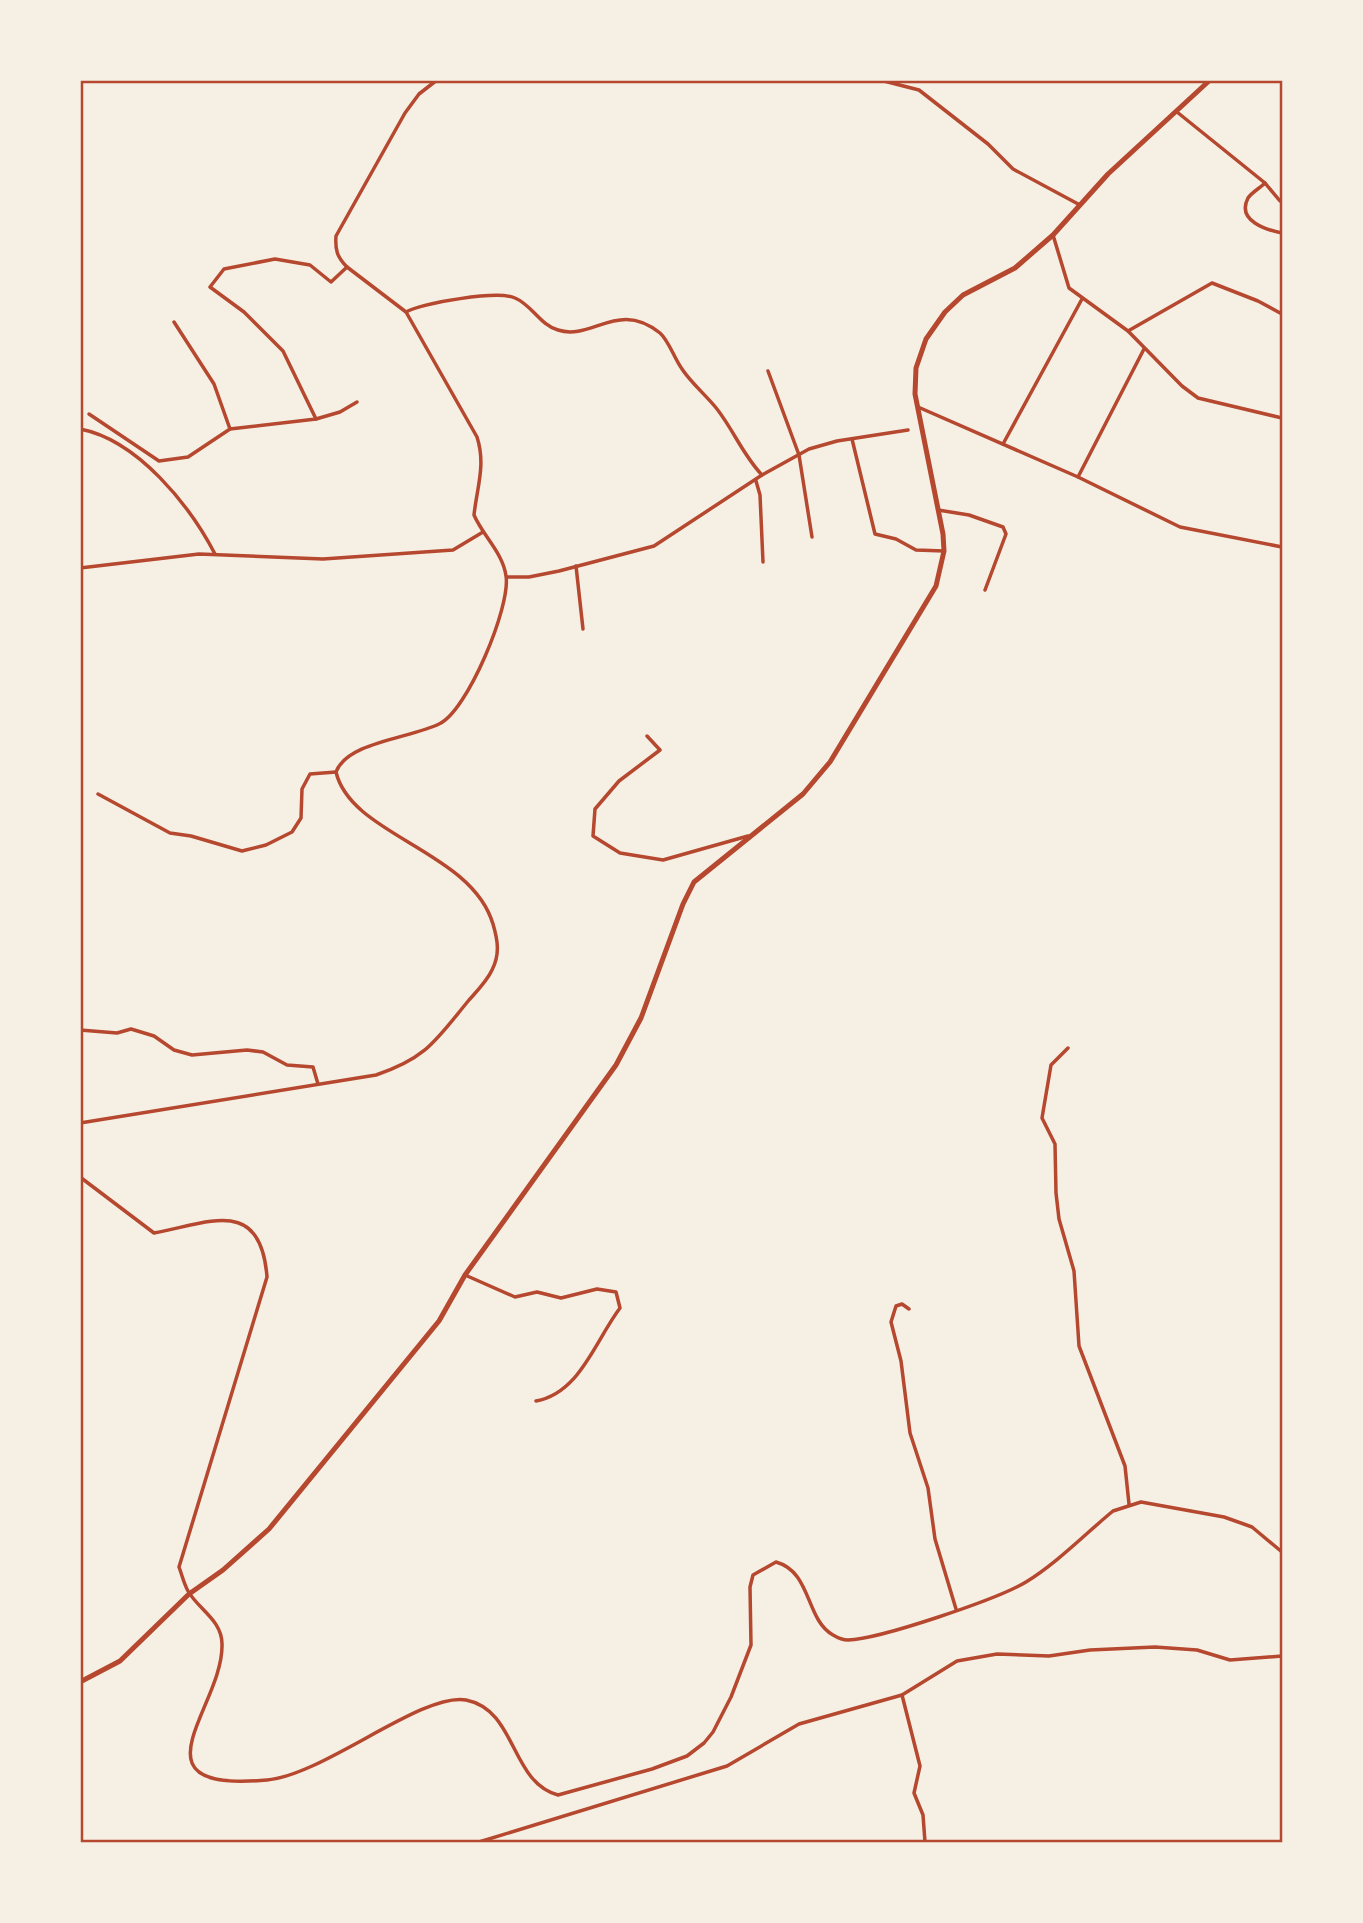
<svg xmlns="http://www.w3.org/2000/svg" width="1363" height="1923" font-family="'Exo 2',sans-serif">
  <style>
    .lines { fill: none; stroke-linecap: round; stroke-linejoin: round }
    .minor { stroke: #b5482f; stroke-width: 3.5 }
    .secondary { stroke: #b5482f; stroke-width: 5 }
    .neatline { fill: none; stroke: #b5482f; stroke-width: 2.5 }
  </style>
  <rect width="100%" height="100%" fill="#f6efe4"/>
  <g class="lines">
    <g class="minor">
      <polyline points="880,80 919,90 988,144 1013,169 1080,205"/>
      <path d="M 1177,112 L 1265,183 C 1260,188 1251,193 1248,198 C 1236,221 1267,230 1282,233"/>
      <polyline points="1265,183 1280,201"/>
      <polyline points="1053,235 1069,288 1128,331 1182,386 1198,398 1282,418"/>
      <path d="M 406,312 C 422,303 498,290 515,298 C 532,305 540,325 558,330 C 592,341 618,299 660,333 C 669,341 674,358 682,369 C 692,384 706,395 717,409 C 734,431 743,455 762,475"/>
      <polyline points="174,322 214,384 230,429 316,419 283,351 244,312 210,287 224,269 275,259 310,265 331,282 347,267"/>
      <polyline points="1128,331 1212,283 1258,301 1282,314"/>
      <polyline points="768,371 799,455 812,537"/>
      <polyline points="918,407 1078,477 1180,527 1282,547"/>
      <polyline points="89,414 159,461 188,457 230,429"/>
      <polyline points="316,419 340,412 357,402"/>
      <path d="M 80,429 C 138,440 190,506 215,554"/>
      <polyline points="852,439 875,534 896,539 916,550 944,551"/>
      <polyline points="1003,444 1082,299"/>
      <polyline points="1078,477 1144,349"/>
      <polyline points="756,481 760,495 763,562"/>
      <polyline points="938,510 969,515 1003,527 1006,534 985,590"/>
      <polyline points="576,566 583,629"/>
      <polyline points="80,568 199,554 323,559 453,550 483,532"/>
      <polyline points="507,577 529,577 559,571 654,546 762,475 809,449 837,441 908,430"/>
      <polyline points="647,736 660,750 619,781 595,809 593,836 620,853 663,860 748,836"/>
      <polyline points="98,794 170,833 191,836 242,851 266,845 292,832 301,818 302,789 310,774 336,772"/>
      <polyline points="80,1030 117,1033 131,1029 154,1036 174,1050 192,1055 247,1050 263,1052 287,1065 313,1067 318,1084"/>
      <polyline points="1068,1048 1051,1065 1042,1118 1055,1144 1056,1193 1059,1219 1074,1271 1079,1346 1125,1466 1129,1504"/>
      <path d="M 80,1123 L 376,1075 C 427,1058 436,1040 469,1000 C 477,991 487,981 492,970 C 500,954 498,941 493,924 C 471,850 351,836 336,772 C 347,742 411,738 439,724 C 467,712 511,606 506,576 C 503,553 483,536 474,515 C 477,487 486,465 477,437 L 406,312 L 347,267 C 337,257 335,250 336,236 L 405,113 L 419,94 L 437,80"/>
      <path d="M 80,1177 L 154,1233 C 209,1223 261,1196 267,1277 L 179,1567 C 182,1575 184,1584 188,1591 C 198,1609 222,1620 222,1644 C 224,1707 125,1793 267,1780 C 324,1775 422,1692 466,1700 C 517,1710 510,1782 558,1795 L 652,1769 L 687,1756 L 704,1743 L 713,1732 L 731,1697 L 751,1645 L 750,1587 L 753,1575 L 776,1562 C 812,1572 805,1619 833,1635 C 838,1638 843,1640 848,1640 C 880,1639 998,1599 1026,1582 C 1057,1563 1085,1534 1113,1511 L 1141,1502 L 1224,1517 L 1252,1527 L 1282,1552"/>
      <path d="M 465,1275 L 515,1297 L 537,1292 L 561,1298 L 597,1289 L 616,1292 L 620,1308 C 595,1341 580,1393 536,1401"/>
      <polyline points="909,1309 902,1304 896,1306 891,1322 901,1361 910,1433 928,1488 935,1539 956,1609"/>
      <polyline points="902,1695 920,1766 914,1793 923,1815 925,1842"/>
      <polyline points="479,1842 727,1766 799,1724 902,1695 957,1661 997,1654 1049,1656 1090,1650 1155,1647 1197,1650 1230,1660 1282,1656"/>
    </g>
    <polyline class="secondary" points="80,1682 120,1661 189,1594 223,1570 269,1529 439,1321 465,1275 616,1065 641,1018 683,904 694,882 803,794 830,762 936,586 944,551 943,534 915,394 916,368 926,339 945,312 963,295 1015,268 1053,235 1108,174 1210,80"/>
  </g>
  <rect width="1363" height="1923" fill="none" stroke="#f6efe4" stroke-width="164"/>
  <rect x="82" y="82" width="1199" height="1759" class="neatline"/>
</svg>
